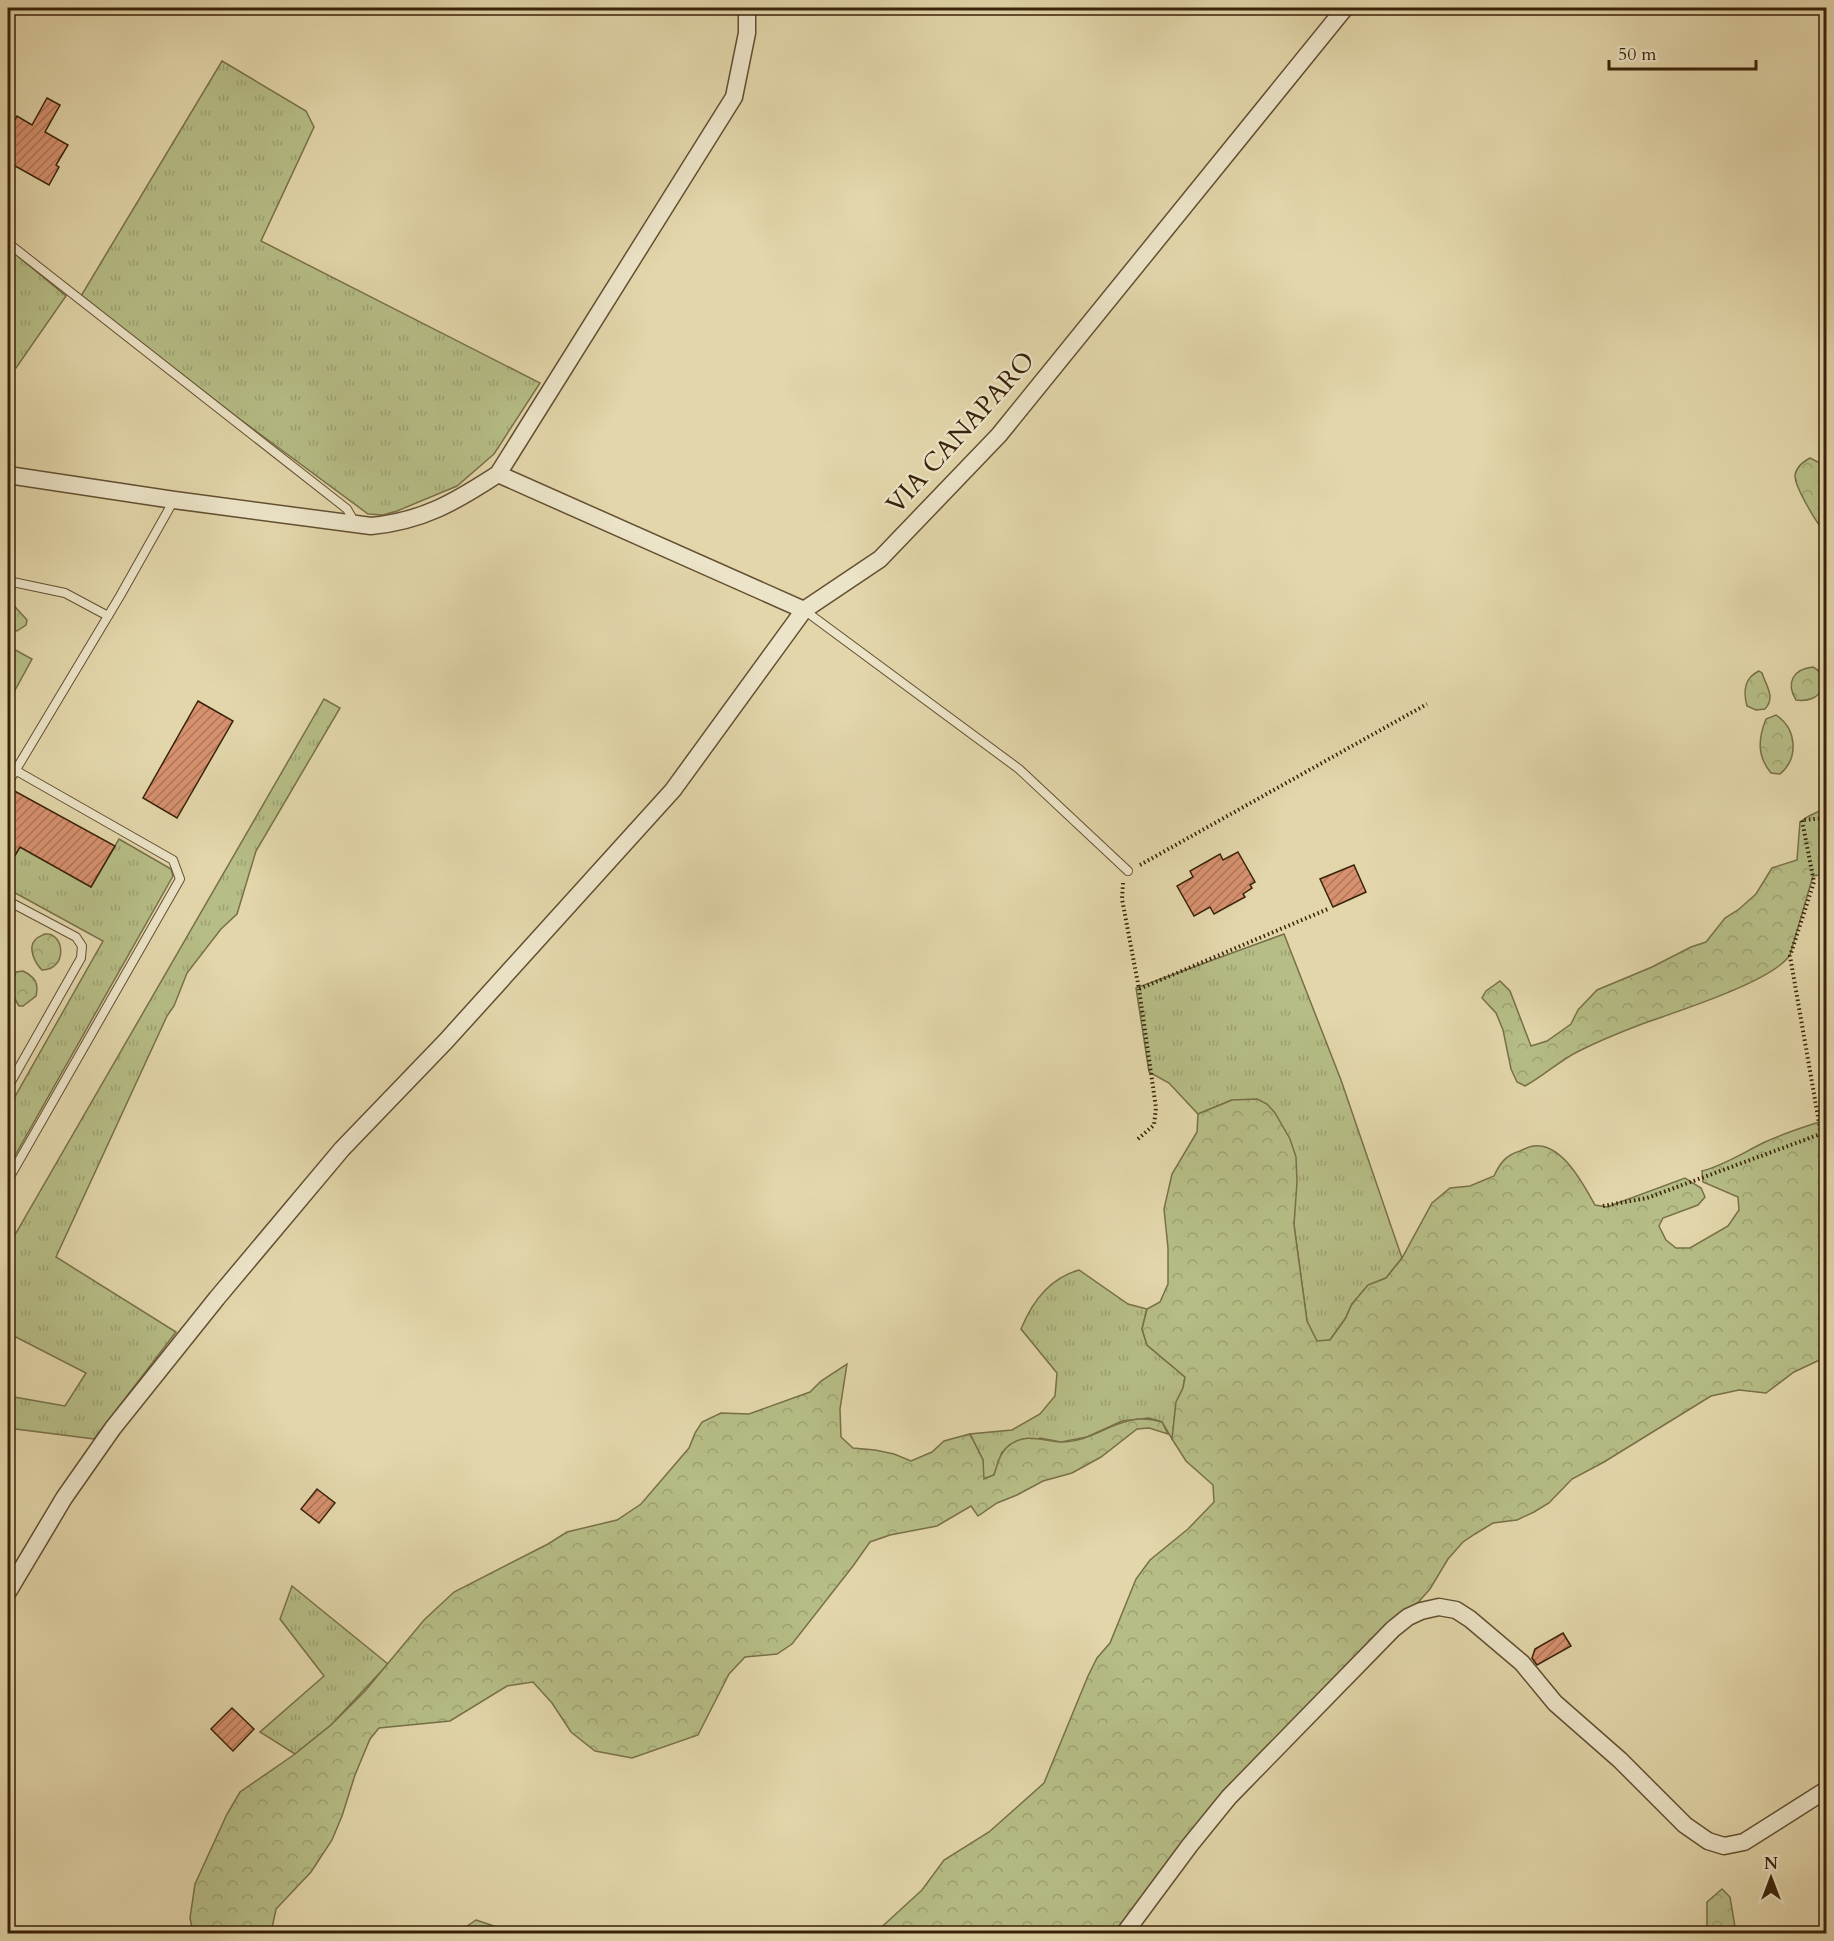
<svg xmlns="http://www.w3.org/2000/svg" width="1834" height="1941" font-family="Cardo,serif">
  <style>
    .grass { fill: url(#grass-tufts); stroke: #787048; stroke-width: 1.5 }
    .forest { fill: url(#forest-crowns); stroke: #787048; stroke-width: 1.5 }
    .garden { fill: #b6bd86; stroke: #787048; stroke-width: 1.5 }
    .building { fill: url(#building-hatch); stroke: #392209; stroke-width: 1.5 }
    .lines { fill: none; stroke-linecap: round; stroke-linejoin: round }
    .service-casing { stroke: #634f31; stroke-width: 10 }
    .minor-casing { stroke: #634f31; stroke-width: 19 }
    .path { stroke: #392209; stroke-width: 4; stroke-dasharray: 1.5 3; stroke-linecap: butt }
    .service { stroke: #ece4c8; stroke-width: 8 }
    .minor { stroke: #ece4c8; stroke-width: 16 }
    .labels { text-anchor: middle; stroke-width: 4.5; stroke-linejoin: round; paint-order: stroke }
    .street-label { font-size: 26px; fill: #392209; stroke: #ece4c8 }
  </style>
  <defs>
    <pattern id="grass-tufts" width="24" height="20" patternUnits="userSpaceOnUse" patternTransform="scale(1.5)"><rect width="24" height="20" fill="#b6bd86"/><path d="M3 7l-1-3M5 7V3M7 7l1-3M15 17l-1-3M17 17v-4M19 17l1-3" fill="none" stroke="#9da272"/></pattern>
    <pattern id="forest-crowns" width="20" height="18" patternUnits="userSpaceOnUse" patternTransform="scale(1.5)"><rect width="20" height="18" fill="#b6bd86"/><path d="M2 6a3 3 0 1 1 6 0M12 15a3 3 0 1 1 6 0" fill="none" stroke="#9da272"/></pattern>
    <pattern id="building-hatch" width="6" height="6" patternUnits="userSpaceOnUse" patternTransform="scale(1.5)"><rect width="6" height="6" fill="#d7916f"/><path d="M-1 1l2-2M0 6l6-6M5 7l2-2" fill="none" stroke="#af7659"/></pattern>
  </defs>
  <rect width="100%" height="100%" fill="#e2d6aa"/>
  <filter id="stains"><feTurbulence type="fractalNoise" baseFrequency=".00333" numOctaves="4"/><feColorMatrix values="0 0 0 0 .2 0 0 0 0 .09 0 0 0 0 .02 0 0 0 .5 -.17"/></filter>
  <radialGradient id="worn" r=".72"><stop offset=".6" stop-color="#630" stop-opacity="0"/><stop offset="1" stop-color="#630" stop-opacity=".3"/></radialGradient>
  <g class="grass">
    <polygon points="222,61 306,111 314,127 261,241 540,383 494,454 457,486 397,511 383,515 368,514 237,417 81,296"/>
    <polygon points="8,248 66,296 16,368 8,362"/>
    <polygon points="324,699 340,708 256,851 237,914 221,929 187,973 174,1006 167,1016 56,1257 176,1332 94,1439 8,1428 8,1396 65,1406 86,1373 8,1333 8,1247"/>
    <polygon points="119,839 171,869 173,876 8,1168 8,1109 103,941 8,889 8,867 20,847 91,887"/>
    <polygon points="1284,934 1341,1080 1402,1258 1386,1278 1368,1286 1352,1304 1345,1319 1330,1340 1316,1342 1307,1321 1294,1225 1294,1207 1232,1100 1198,1114 1169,1083 1149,1072 1136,988"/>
    <path d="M 1079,1270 L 1128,1304 L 1147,1309 L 1142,1329 L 1147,1345 L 1185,1377 L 1183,1388 L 1176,1403 L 1172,1439 L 1162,1422 L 1149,1418 L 1122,1421 L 1087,1437 L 1061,1442 L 1040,1438 L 1002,1452 L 994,1475 L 983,1479 L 983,1460 L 970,1434 L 1012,1430 L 1040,1414 L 1055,1396 L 1057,1373 L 1021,1329 C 1032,1302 1050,1278 1079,1270 Z"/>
    <polygon points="292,1586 388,1664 331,1725 295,1754 260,1732 324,1676 280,1619"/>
    <polygon points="476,1920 497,1927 496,1933 457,1933"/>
  </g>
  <g class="forest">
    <path d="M 1810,458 L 1820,463 L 1826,471 L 1826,533 C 1818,526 1794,486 1795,475 C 1797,466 1803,462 1810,458 Z"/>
    <polygon points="8,599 27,620 26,625 17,631 8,627"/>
    <path d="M 1813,667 C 1834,679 1822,704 1796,700 C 1785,682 1794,669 1813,667 Z"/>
    <path d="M 1759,671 L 1762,673 C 1766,686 1776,697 1765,709 L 1756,710 L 1747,706 C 1743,691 1744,678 1759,671 Z"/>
    <path d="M 1776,715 C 1797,729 1799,758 1780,774 L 1771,773 C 1757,756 1758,739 1766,719 Z"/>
    <path d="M 1826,808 L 1826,874 L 1813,876 L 1790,955 C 1772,982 1675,1012 1642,1024 C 1621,1032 1599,1041 1579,1051 C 1560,1060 1544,1076 1525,1086 L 1517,1082 L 1511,1069 L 1503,1030 L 1496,1013 L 1482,998 L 1486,991 L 1500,981 L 1510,991 L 1531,1046 L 1547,1041 L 1571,1024 L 1578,1010 L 1597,990 L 1652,967 L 1691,947 L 1706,942 L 1725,918 L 1738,910 L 1756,894 L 1772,868 L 1797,860 L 1800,822 L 1809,816 Z"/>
    <path d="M 45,934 C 65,932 68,970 42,970 C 36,964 27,949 35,940 C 37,937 41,936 45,934 Z"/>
    <path d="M 23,971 C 35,977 39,983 36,996 L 23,1006 L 19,1006 C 11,994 11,985 16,972 Z"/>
    <path d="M 1257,1099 L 1267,1104 L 1275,1113 L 1290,1139 L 1296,1157 L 1297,1182 L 1294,1225 L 1307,1321 L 1317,1341 L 1330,1340 L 1345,1319 L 1352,1304 L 1368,1285 L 1386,1278 L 1402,1258 L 1432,1203 L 1450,1188 L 1470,1186 L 1494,1176 C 1500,1163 1506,1155 1520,1151 C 1524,1149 1529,1147 1533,1146 C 1562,1142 1583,1184 1595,1205 L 1607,1207 L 1685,1178 L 1701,1188 L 1705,1197 L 1698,1205 L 1663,1218 L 1659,1226 L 1666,1240 L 1676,1248 L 1690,1248 L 1728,1226 L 1739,1210 L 1738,1197 L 1703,1182 L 1702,1171 C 1725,1165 1744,1152 1765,1142 C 1785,1133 1806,1126 1826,1120 L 1826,1154 L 1821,1161 L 1826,1167 L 1826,1357 L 1794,1372 L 1766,1393 L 1739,1390 L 1711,1396 L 1604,1462 L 1572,1479 L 1549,1503 L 1534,1512 L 1517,1520 L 1493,1523 L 1475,1534 L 1463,1542 L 1448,1559 L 1430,1589 L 1414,1607 L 1171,1859 L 1116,1933 L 874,1934 L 922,1890 L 944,1860 L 989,1832 L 1044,1783 L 1088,1676 L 1097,1658 L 1110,1643 L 1136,1579 L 1150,1560 L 1188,1529 L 1214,1502 L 1213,1485 L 1186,1461 L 1172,1439 L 1176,1402 L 1183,1388 L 1185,1377 L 1147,1345 L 1142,1329 L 1147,1309 L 1160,1302 L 1168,1284 L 1168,1248 L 1164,1209 L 1172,1174 L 1197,1132 L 1198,1114 L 1232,1100 Z"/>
    <path d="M 847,1364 L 840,1409 L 841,1437 L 853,1448 L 875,1450 L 894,1454 L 911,1461 L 932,1452 L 944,1441 L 970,1434 L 983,1460 L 984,1479 L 994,1475 C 998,1463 1000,1451 1011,1444 C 1027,1433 1043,1441 1060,1442 C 1098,1443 1119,1409 1162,1422 L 1168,1434 L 1149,1428 L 1137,1429 L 1101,1457 L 1072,1473 L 1043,1481 L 1017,1495 L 997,1503 L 978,1516 L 971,1506 L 937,1526 L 890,1535 L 870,1542 L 853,1566 L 792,1644 L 777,1654 L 745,1657 L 729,1674 L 698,1735 L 632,1758 L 595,1751 L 571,1732 L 552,1703 L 533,1682 L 507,1686 L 450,1721 L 379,1728 L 370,1739 L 355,1775 L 342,1816 L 332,1840 L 311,1872 L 276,1909 L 271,1933 L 193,1933 L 190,1918 L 195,1884 L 227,1814 L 240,1792 L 295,1754 L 331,1725 L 365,1691 L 424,1620 L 454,1592 L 548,1544 L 567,1532 L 617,1520 L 641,1504 L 689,1448 L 695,1433 L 702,1422 L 721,1413 L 749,1414 L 810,1392 L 821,1381 Z"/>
    <polygon points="1722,1889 1730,1897 1736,1933 1707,1933 1707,1902"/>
  </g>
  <polygon class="garden" points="8,646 32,659 8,703"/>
  <g class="building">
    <polygon points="47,98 60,105 45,132 68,145 56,165 59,167 49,185 8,162 8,132 17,116 32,125"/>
    <polygon points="198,701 233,721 177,818 143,798"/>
    <polygon points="8,789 11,789 115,846 91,887 20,847 8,867"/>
    <polygon points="1238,852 1255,882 1250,885 1252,888 1243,894 1245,897 1214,914 1210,907 1194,916 1177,886 1193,877 1190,871 1220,854 1223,860"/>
    <polygon points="1354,865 1366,892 1333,907 1320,879"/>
    <polygon points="317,1489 335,1503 319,1523 301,1509"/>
    <polygon points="1563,1633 1571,1646 1537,1665 1532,1658 1535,1649"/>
    <polygon points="232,1708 254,1729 233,1751 211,1729"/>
  </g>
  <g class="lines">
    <defs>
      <g id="service">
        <polyline points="8,243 347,509 355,523"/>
        <polyline points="8,581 65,593 108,616"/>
        <polyline points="804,610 1019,769 1128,871"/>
        <polyline points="8,783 120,596 174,500"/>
        <polyline points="8,901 76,937 82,946 81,958 8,1087"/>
        <polyline points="8,1180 180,879 173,860 15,770"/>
      </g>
      <g id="minor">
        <polyline points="498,474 804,610 880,559 999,435 1345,8"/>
        <path d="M 8,475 L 174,500 L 371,526 C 423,521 455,502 498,474 L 734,97 L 747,33 L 747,8"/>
        <polyline points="8,1592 64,1498 113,1428 217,1298 342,1149 446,1041 673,790 804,610"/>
        <polyline points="1124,1934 1190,1845 1229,1797 1393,1629 1408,1617 1421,1611 1439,1607 1456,1610 1470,1619 1522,1663 1555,1703 1620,1760 1685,1825 1708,1841 1724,1846 1744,1842 1826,1790"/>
      </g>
    </defs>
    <use href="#service" class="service-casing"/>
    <use href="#minor" class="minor-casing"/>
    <g class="path">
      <polyline points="1140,865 1427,704"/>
      <polyline points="1123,883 1122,899 1139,989 1328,909"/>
      <polyline points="1821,1134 1790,956 1814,882 1802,820 1826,818"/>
      <polyline points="1138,1139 1154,1125 1156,1108 1139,989"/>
      <polyline points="1603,1206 1647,1198 1826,1132"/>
    </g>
    <use href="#service" class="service"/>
    <use href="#minor" class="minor"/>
  </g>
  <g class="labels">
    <g class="street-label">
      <text transform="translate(960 432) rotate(-48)" y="9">VIA CANAPARO</text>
    </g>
  </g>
  <rect width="1834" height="1941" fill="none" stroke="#e2d6aa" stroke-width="30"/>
  <rect x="9" y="9" width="1816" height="1923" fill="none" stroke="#392209" stroke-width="3"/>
  <rect x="15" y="15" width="1804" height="1911" fill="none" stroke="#392209" stroke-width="1.5"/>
  <g transform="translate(1771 1878)" stroke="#ece4c8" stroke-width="4.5" paint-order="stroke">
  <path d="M0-4.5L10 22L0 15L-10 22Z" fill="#392209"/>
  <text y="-9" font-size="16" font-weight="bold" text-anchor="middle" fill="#392209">N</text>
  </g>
  <path d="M1609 60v9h147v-9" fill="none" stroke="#392209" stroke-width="3"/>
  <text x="1618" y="60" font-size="18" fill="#392209" stroke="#ece4c8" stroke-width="4.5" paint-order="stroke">50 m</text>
  <rect width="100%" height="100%" filter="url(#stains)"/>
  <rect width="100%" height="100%" fill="url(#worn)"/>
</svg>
